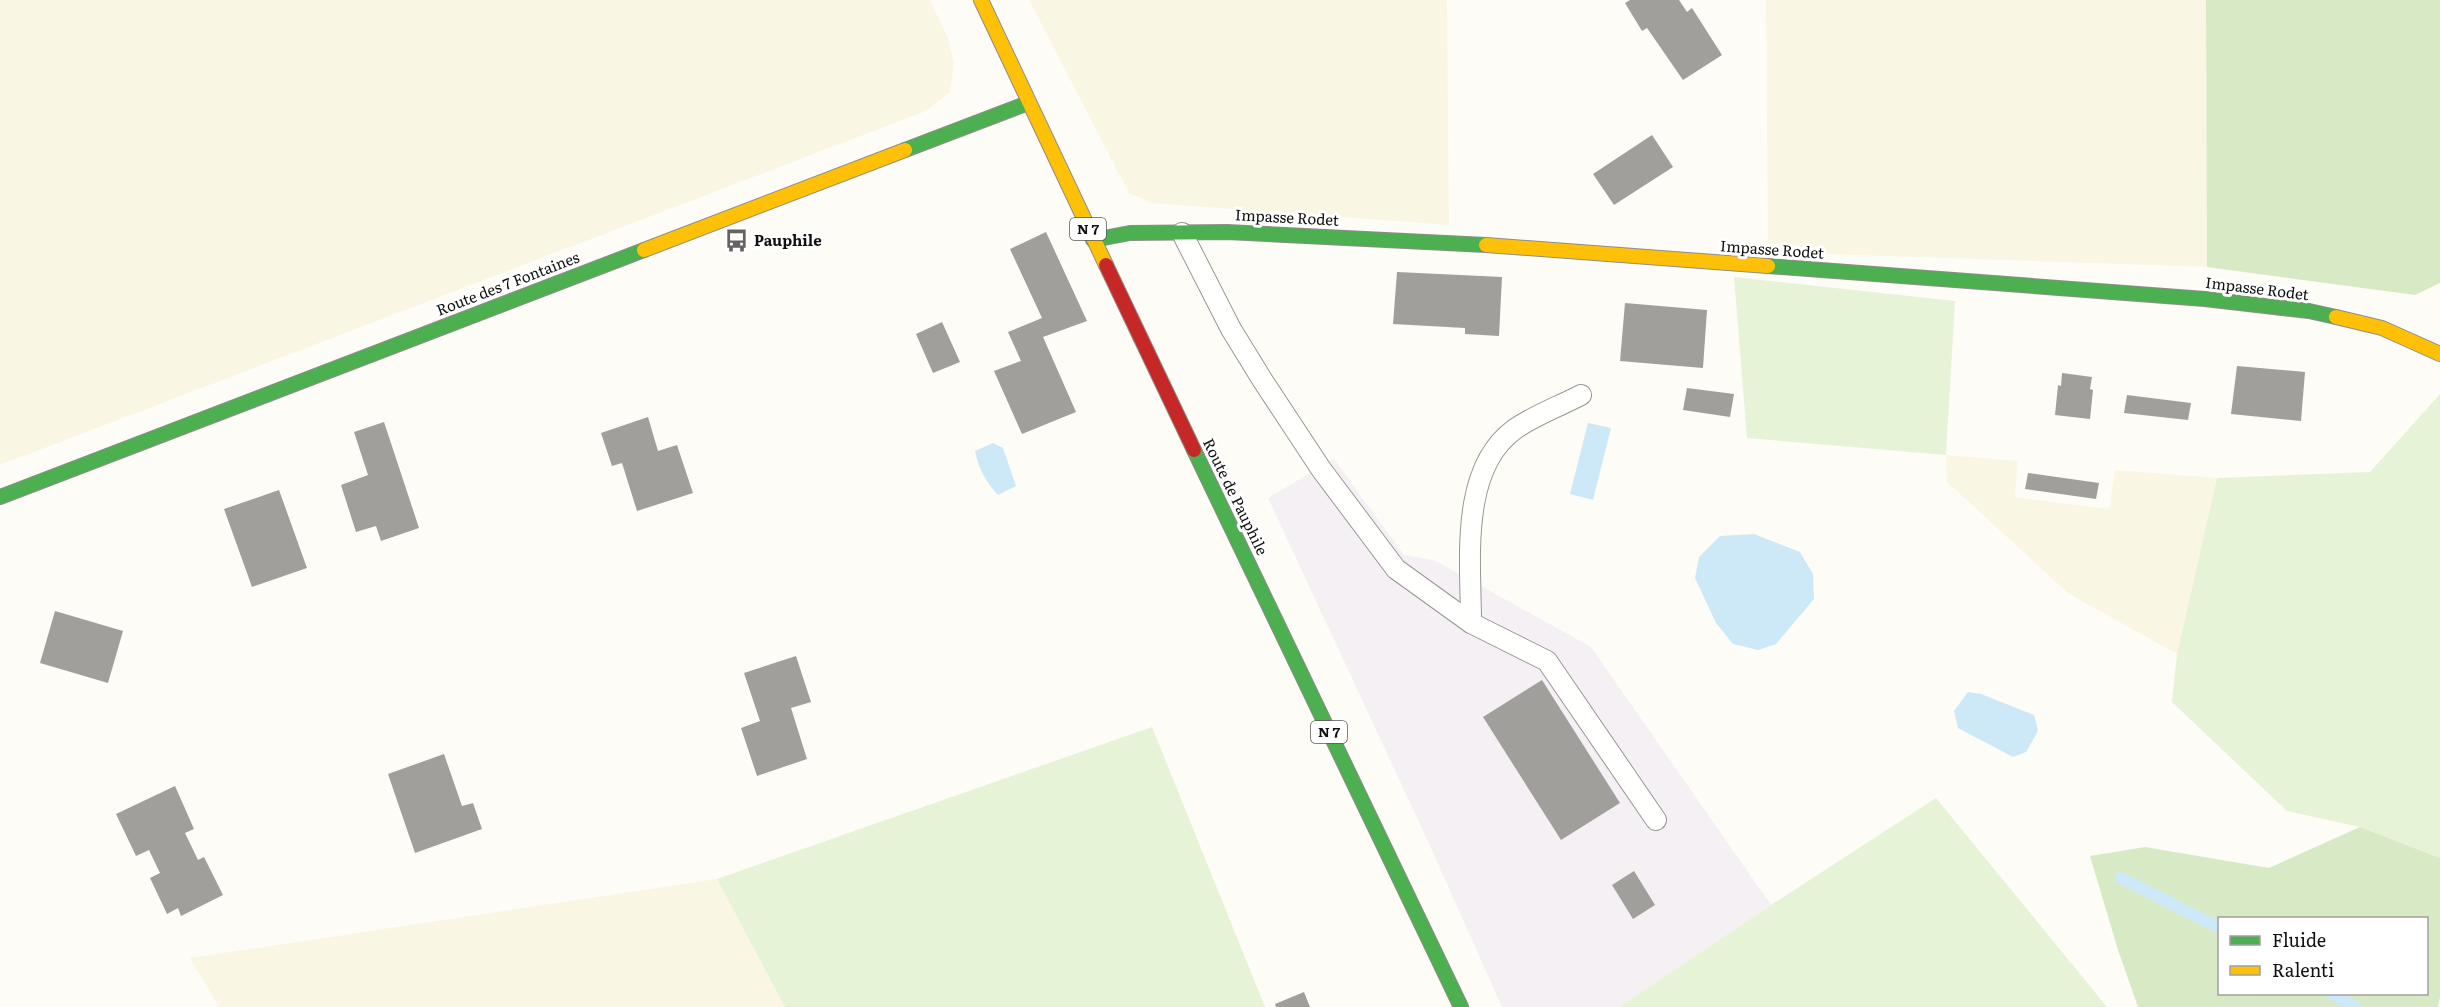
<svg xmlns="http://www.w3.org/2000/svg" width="2440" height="1007" font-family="Literata,serif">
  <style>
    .industrial { fill: #f5f0f3 }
    .farmland { fill: #f9f7e4 }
    .green { fill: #e7f3d7 }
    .forest { fill: #d8eac5; fill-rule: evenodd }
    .water { fill: #cde8f7 }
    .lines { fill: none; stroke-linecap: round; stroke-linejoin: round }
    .stream { stroke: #cde8f7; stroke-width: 12 }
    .building { fill: #a19f9c }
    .lane-casing { stroke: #979795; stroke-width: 22 }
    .fast-casing { stroke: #8e8d8b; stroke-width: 16 }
    .slow-casing { stroke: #8e8d8b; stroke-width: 16 }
    .jam-casing { stroke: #8e8d8b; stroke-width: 16 }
    .lane { stroke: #fffffe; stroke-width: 20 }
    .fast { stroke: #4caf50; stroke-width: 14 }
    .slow { stroke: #ffc107; stroke-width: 14 }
    .jam { stroke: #c62828; stroke-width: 14 }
    .labels { text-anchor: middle; stroke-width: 6; stroke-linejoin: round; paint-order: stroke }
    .shield { fill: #fff; stroke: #585858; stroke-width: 1.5 }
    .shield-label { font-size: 14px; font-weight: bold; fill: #111 }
    .street-label { font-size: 15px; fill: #111; stroke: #fff }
    .poi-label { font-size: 15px; font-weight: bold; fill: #111; stroke: #fff; text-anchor: start }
  </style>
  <rect width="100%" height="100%" fill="#fdfcf7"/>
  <polygon class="industrial" points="1334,459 1404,555 1434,560 1591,647 1771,905 1619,1007 1502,1007 1426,837 1268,498"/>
  <g class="farmland">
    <polygon points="0,0 930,0 948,38 954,64 950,92 926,111 0,465"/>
    <polygon points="1029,0 1447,0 1449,225 1151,203 1129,193"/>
    <polygon points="1766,0 2206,0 2207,267 1768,252"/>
    <polygon points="1946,455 2018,461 2015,497 2109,509 2115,470 2217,478 2177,654 2069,594 1947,482"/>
    <polygon points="717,879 785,1007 219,1007 190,958"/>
  </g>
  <g class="green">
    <polygon points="1734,277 1955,301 1946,455 1747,438"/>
    <polygon points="2440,394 2440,858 2360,827 2287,811 2172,702 2177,654 2217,478 2370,472"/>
    <polygon points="1152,727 1265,1007 785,1007 717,879"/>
    <polygon points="1936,798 2107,1007 1619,1007 1771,905"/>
  </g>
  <g class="forest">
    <polygon points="2206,0 2440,0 2440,283 2415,295 2207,267"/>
    <path d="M 2360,827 L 2440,858 L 2440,997 L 2438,1007 L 2138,1007 L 2118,950 L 2090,856 L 2145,847 L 2269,868 ZM 2426,918 L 2426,994 L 2220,994 L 2220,918 Z"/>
  </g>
  <g class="water">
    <polygon points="1588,423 1611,428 1593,500 1570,494"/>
    <path d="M 993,443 L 1003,448 L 1016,486 L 998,495 C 985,481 979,469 975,451 Z"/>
    <polygon points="1754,534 1800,552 1813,574 1814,599 1776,644 1758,650 1733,644 1716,623 1695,578 1699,557 1720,536"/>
    <polygon points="1968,692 1981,694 2034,715 2038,731 2026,752 2013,757 1958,728 1954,711"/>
  </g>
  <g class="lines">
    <g class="stream">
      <polyline points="2121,878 2220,928"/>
      <polyline points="2332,994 2355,1007"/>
    </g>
  </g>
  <g class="building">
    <polygon points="1630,0 1679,0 1687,12 1692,8 1722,55 1683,80 1647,28 1642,31 1625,3"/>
    <polygon points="1652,135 1673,167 1614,205 1593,174"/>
    <polygon points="1046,232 1087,321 1043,337 1076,412 1022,434 994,371 1021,361 1008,332 1042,318 1010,249"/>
    <polygon points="1397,272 1502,277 1499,336 1465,334 1465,328 1393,324"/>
    <polygon points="1625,303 1707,310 1703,368 1620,361"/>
    <polygon points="942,322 960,362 933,373 916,334"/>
    <polygon points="2237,366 2305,372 2301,421 2231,414"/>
    <polygon points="2062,373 2092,377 2090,389 2093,390 2090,419 2055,415 2058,385 2061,386"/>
    <polygon points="1687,388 1734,394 1730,417 1683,410"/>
    <polygon points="2127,395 2191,403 2188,420 2124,413"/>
    <polygon points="648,417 658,451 677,445 693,493 637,511 622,463 612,466 601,433"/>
    <polygon points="384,422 419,528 381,541 376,526 356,532 341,485 368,475 354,432"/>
    <polygon points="2028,473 2099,483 2096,499 2025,489"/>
    <polygon points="279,490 307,568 252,587 224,509"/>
    <polygon points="55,611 123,631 108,683 40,663"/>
    <polygon points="796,656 811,702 791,708 807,759 757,776 741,728 760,721 744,673"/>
    <polygon points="1542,680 1620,803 1561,840 1483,717"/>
    <polygon points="444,754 462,806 473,803 482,829 415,853 388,774"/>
    <polygon points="175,786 194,829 185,833 198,860 204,857 223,895 181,916 178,908 167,914 150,878 160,873 149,850 136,856 116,814"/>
    <polygon points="1634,871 1655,905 1633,919 1612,885"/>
    <polygon points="1304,992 1310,1007 1276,1007 1275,1004"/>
  </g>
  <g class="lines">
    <defs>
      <g id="lane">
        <polyline points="1182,233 1231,329 1263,381 1321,469 1396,569 1471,623 1547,661 1656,820"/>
        <path d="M 1471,623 C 1471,562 1459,469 1515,429 C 1535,415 1560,406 1581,395"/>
      </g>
      <g id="fast">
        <polyline points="905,150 1028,103"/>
        <polyline points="1093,240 1130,233 1227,232 1486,245"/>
        <polyline points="1768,266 2205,299 2309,311 2336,317"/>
        <polyline points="1194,450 1461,1007"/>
        <polyline points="0,497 644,250"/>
      </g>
      <g id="slow">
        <polyline points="981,0 1106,265"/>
        <polyline points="1486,245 1768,266"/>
        <polyline points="644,250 905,150"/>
        <polyline points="2336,317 2382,328 2440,354"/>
      </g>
      <polyline id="jam" points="1106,265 1194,450"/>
    </defs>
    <use href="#lane" class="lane-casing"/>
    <use href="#fast" class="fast-casing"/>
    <use href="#slow" class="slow-casing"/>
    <use href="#jam" class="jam-casing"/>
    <use href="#lane" class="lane"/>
    <use href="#fast" class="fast"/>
    <use href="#slow" class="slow"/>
    <use href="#jam" class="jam"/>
  </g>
  <defs>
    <symbol id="bus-bare" viewBox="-9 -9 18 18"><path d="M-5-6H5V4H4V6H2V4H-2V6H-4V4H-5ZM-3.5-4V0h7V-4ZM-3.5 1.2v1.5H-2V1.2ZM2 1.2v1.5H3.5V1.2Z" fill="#646362" stroke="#fff" stroke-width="2.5" paint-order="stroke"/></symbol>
  </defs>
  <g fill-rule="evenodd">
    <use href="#bus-bare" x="720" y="224" width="33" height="33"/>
  </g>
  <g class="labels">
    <g class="shield">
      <rect x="1070" y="218" width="36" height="22" rx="4.5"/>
      <rect x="1311" y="721" width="36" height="22" rx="4.5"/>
    </g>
    <g class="shield-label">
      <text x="1088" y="234">N 7</text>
      <text x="1329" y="737">N 7</text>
    </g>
    <g class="street-label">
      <text transform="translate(1287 218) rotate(3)" y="5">Impasse Rodet</text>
      <text transform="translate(1772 250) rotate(4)" y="5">Impasse Rodet</text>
      <text transform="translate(508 284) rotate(-21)" y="5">Route des 7 Fontaines</text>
      <text transform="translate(2257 289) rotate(7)" y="5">Impasse Rodet</text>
      <text transform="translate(1235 497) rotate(64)" y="5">Route de Pauphile</text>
    </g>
    <g class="poi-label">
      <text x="754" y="246">Pauphile</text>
    </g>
  </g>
  <rect x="2218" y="917" width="210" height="78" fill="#ffffff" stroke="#a0a0a0" stroke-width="1.5"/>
  <rect x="2230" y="936" width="30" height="9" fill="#4caf50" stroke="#a0a0a0" stroke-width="1.5"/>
  <text x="2272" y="947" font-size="18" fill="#111111">Fluide</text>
  <rect x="2230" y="966" width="30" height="9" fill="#ffc107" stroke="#a0a0a0" stroke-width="1.5"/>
  <text x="2272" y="977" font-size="18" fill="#111111">Ralenti</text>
</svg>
